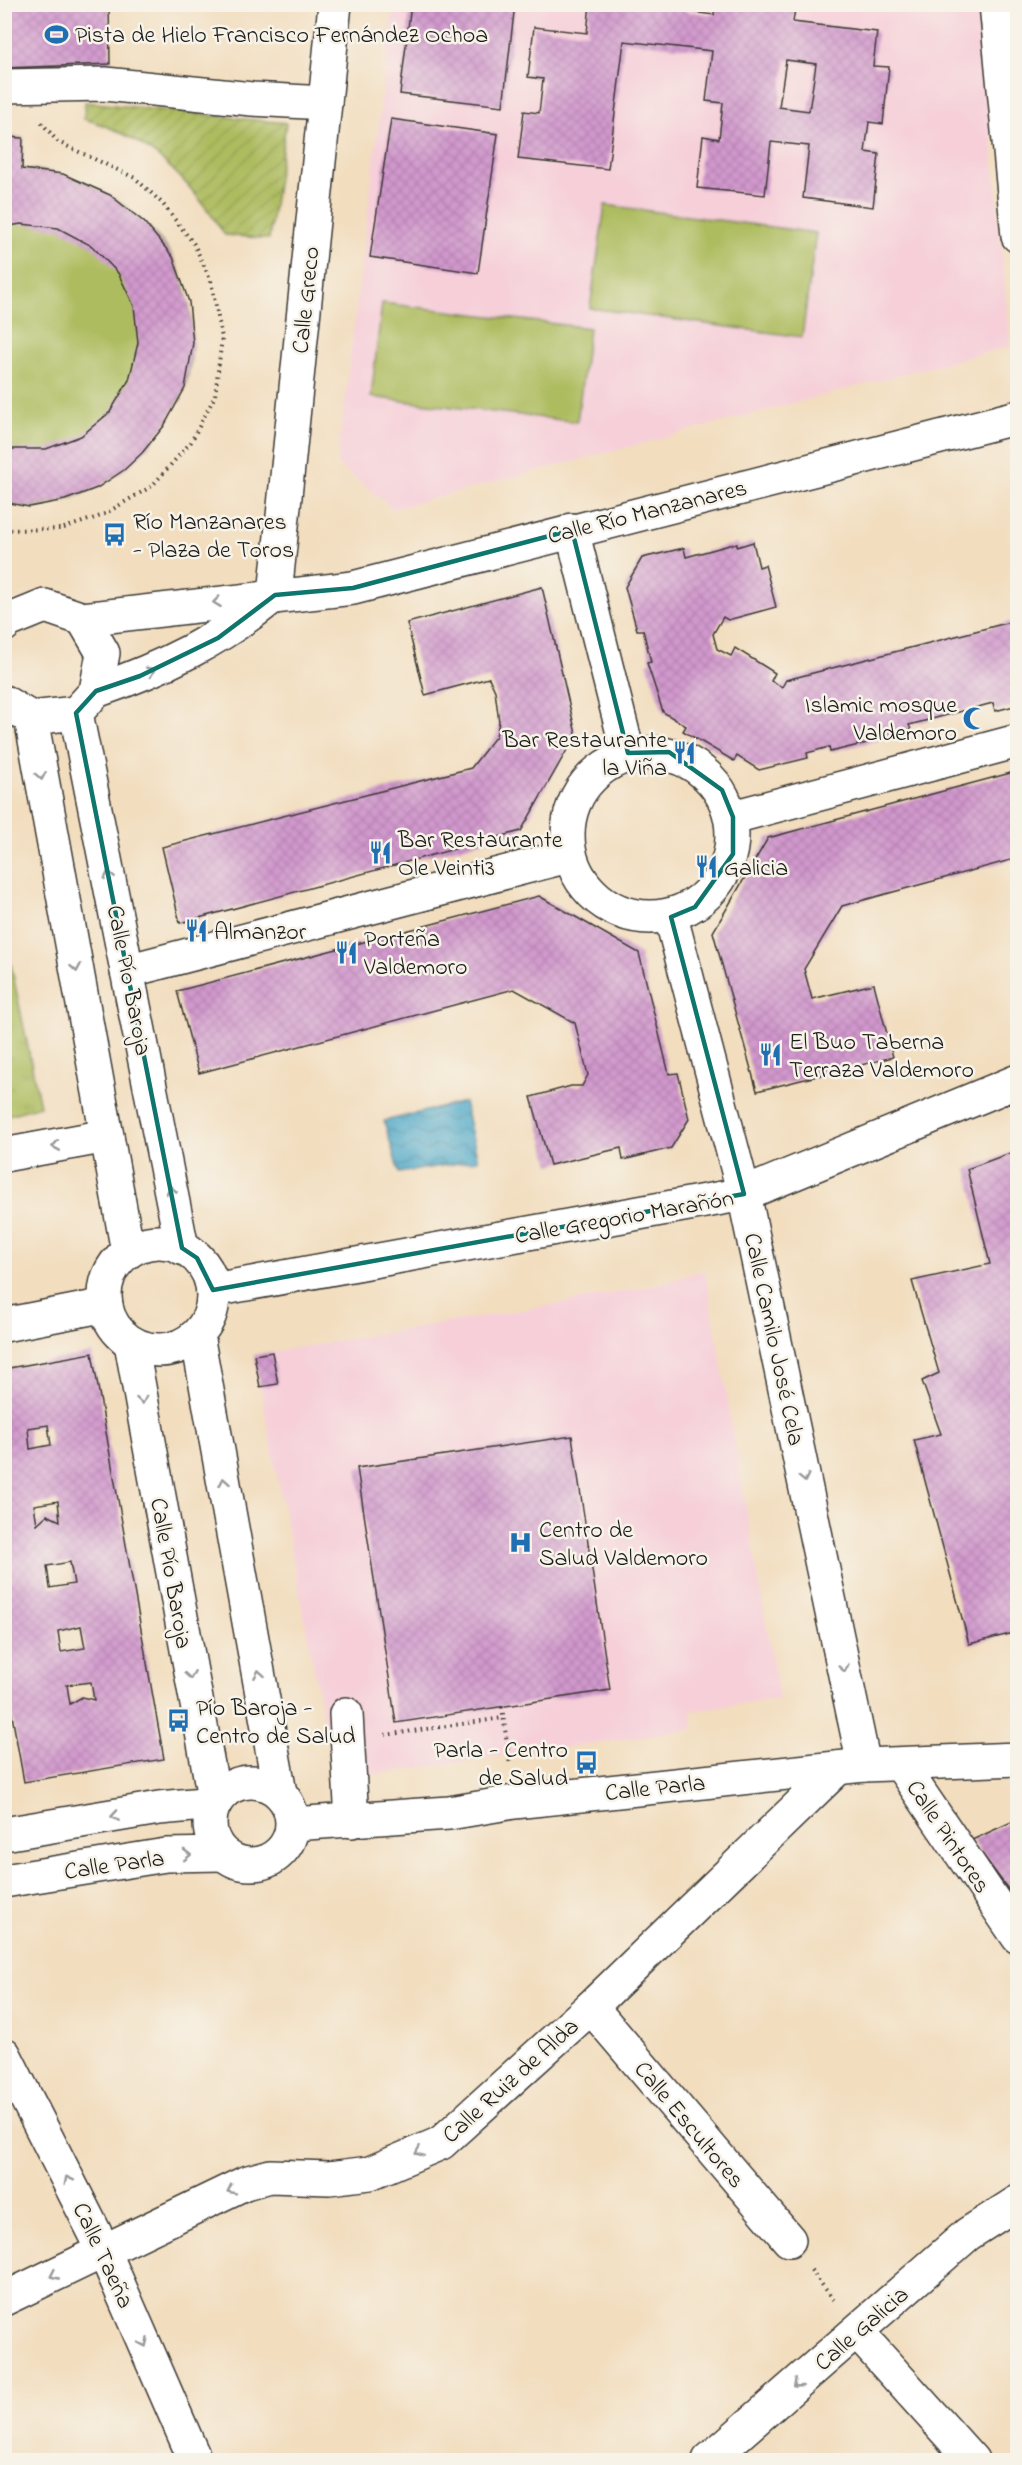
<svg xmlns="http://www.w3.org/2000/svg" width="1022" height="2465" font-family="'Indie Flower',sans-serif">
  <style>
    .built { fill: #f6cfd9 }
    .park { fill: url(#park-tufts); stroke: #646c3e; stroke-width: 1.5 }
    .garden { fill: url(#garden-furrows); stroke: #646c3e; stroke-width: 1.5 }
    .pitch { fill: #adbc5f; stroke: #646c3e; stroke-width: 1.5 }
    .water { fill: url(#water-waves); stroke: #326172; stroke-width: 1.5 }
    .building { fill: url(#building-cross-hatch); fill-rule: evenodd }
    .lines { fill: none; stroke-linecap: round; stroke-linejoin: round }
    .minor-casing { stroke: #3c3934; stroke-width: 36 }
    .path { stroke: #3c3934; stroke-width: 4; stroke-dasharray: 1.5 4.5; stroke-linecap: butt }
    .minor { stroke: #fff; stroke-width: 33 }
    .oneway { stroke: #999 }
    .marked { fill: none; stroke: #0f766e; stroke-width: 4.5; stroke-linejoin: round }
    .labels { text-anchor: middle; stroke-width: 5; stroke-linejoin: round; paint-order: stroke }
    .poi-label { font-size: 24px; fill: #1c1c1c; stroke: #f7f3e8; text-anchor: start }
    .street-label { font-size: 24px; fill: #1c1c1c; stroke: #f7f3e8 }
  </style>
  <defs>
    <pattern id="park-tufts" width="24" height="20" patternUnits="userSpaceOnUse" patternTransform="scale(1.5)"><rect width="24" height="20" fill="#adbc5f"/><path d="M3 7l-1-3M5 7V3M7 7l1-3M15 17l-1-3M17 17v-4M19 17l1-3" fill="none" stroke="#94a152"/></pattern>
    <pattern id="garden-furrows" width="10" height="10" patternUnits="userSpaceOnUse" patternTransform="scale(1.5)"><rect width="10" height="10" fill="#adbc5f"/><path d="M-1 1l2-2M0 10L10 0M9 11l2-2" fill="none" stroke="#94a152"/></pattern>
    <pattern id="water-waves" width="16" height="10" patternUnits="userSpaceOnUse" patternTransform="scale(1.5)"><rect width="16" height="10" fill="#49a6c7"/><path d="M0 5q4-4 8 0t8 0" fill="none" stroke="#3c86a1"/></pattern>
    <pattern id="building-cross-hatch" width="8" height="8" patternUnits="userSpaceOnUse" patternTransform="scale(1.5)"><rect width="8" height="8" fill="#d198cd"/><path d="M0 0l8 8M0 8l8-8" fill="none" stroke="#b382af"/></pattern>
  </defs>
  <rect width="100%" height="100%" fill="#f7f3e8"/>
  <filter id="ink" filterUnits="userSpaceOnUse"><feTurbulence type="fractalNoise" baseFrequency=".0167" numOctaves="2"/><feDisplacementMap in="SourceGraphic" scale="12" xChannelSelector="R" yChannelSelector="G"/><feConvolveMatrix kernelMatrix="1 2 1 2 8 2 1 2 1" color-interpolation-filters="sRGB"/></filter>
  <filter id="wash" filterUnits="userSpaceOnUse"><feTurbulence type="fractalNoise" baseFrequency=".008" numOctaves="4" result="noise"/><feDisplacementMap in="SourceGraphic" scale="24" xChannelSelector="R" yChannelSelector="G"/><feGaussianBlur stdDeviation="1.35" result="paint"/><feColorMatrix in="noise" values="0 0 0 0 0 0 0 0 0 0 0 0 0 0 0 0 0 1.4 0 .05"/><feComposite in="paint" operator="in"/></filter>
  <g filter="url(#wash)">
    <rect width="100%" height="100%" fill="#f2ddbe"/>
    <g class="built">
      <polygon points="393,5 980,5 1010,346 393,509 337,464"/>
      <polygon points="705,1270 779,1698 691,1711 693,1729 335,1780 254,1355 564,1303 651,1286"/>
    </g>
    <polygon class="park" points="4,931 40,1106 5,1116 4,1116"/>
    <path class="garden" d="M 85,102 L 286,123 L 269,239 L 225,235 C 189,180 150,137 84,119 Z"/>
    <g class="pitch">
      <path d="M 8,103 L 7,137 L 23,138 L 22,169 C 60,170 98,185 127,208 C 143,222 163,239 173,258 C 193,297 197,345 185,387 C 183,395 176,404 172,411 C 143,464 92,501 31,507 C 23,508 13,504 5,502 L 4,104 Z"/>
      <polygon points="605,205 816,233 802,337 590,308"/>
      <polygon points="382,303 589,328 577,422 371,397"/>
    </g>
    <polygon class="water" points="464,1102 478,1160 399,1173 384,1121"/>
    <g id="blocks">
      <g class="building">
        <polygon points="4,4 109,4 110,64 4,68"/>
        <polygon points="411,4 515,4 503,106 400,94"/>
        <path d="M 590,4 L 684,4 L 684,11 L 714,15 L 715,4 L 796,4 L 793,22 L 877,32 L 873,66 L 889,67 L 883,124 L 869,122 L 865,152 L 879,154 L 873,207 L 803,198 L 809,146 L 771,142 L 765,195 L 697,188 L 703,136 L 719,139 L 723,103 L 706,101 L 712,51 L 624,41 L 608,169 L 518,159 L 524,111 L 539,113 L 543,79 L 528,77 L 534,27 L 587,33 ZM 786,60 L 816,64 L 809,111 L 779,107 Z"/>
        <polygon points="8,103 7,137 23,138 22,169 63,174 110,195 144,222 173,257 189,302 193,343 185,388 164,426 142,453 124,470 97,488 65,500 29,507 4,502 4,449 46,449 81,436 110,412 129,380 138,343 134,306 118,273 92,246 58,228 21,224 4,227 4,104"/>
        <polygon points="391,119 498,134 478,273 370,257"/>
        <polygon points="753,542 759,567 765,565 776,607 728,620 723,617 713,634 717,649 731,656 735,648 775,673 771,681 782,687 786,680 1018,620 1018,705 995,711 993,703 909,725 912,732 830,752 829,747 807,753 808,758 759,770 737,756 734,761 683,731 686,726 663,712 647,663 651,662 643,630 637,630 625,587 642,558 684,548 686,557 737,543 737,547"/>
        <polygon points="542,587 576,734 521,831 180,923 162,847 471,768 496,736 499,722 495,691 489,678 425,695 407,623"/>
        <polygon points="1018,771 1018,858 842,906 804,969 812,999 874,984 893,1057 757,1091 713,932 768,838"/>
        <polygon points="539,896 639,953 669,1074 678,1073 689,1119 671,1148 623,1160 621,1148 550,1165 531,1097 571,1086 582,1086 588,1075 575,1023 514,989 199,1073 177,991"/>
        <polygon points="1018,1150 1018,1632 969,1644 914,1440 941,1434 922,1381 939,1373 912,1281 990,1264 967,1169"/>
        <polygon points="272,1352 278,1384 260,1387 254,1355"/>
        <path d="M 92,1353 L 164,1759 L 24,1782 L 4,1671 L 4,1369 ZM 48,1425 L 51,1445 L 30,1449 L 28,1428 ZM 58,1501 L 60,1521 L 47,1515 L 37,1524 L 34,1505 ZM 70,1562 L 74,1584 L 50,1588 L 47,1566 ZM 81,1626 L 85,1648 L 61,1652 L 58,1631 ZM 91,1682 L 94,1700 L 82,1697 L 70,1704 L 67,1685 Z"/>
        <polygon points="572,1436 610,1690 396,1723 357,1468"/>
        <polygon points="1018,1819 1018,1903 972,1840"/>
      </g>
    </g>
  </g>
  <g filter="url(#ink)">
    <use href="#blocks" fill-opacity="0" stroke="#3c3934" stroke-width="1.5"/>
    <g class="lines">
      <defs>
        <g id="minor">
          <polyline points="996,4 1018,236"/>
          <polyline points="4,86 105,84 252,99 325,103"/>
          <polyline points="572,530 628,753"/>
          <polyline points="275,595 335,4"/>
          <polyline points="83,619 353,588 1018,417"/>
          <polyline points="4,625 8,621 45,606 83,619 103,653 96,691 76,713 31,718 4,702"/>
          <path d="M 96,691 C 163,668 220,640 275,595"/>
          <polyline points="76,713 182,1248"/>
          <polyline points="31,718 128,1252"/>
          <circle cx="650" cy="835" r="82"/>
          <polyline points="733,817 1018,741"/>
          <polyline points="671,917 744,1194 864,1765"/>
          <polyline points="127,971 568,856"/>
          <polyline points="4,1155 107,1136"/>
          <circle cx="159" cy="1296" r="54"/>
          <polyline points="213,1290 744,1194 1018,1081"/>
          <polyline points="4,1325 106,1305"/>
          <polyline points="197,1335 280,1793"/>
          <polyline points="131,1343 215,1803"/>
          <polyline points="346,1714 352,1821"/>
          <polyline points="901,1765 1018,1937"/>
          <circle cx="251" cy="1823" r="41"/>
          <polyline points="293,1824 449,1813 514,1802 864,1765 1018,1759"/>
          <polyline points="4,1834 159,1808 215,1803"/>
          <polyline points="4,1881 166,1855 223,1854"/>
          <polyline points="591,2007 789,2240"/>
          <polyline points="4,2054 104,2251 195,2460"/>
          <polyline points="4,2299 245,2183 270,2176 329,2178 370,2173 441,2143 591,2007 838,1768"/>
          <polyline points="857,2332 972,2460"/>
          <polyline points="709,2460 968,2234 1018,2202"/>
        </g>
      </defs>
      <use href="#minor" class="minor-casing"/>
      <g class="path">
        <polyline points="4,530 61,529 101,516 152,486 191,442 215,396 222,338 211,281 194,244 162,203 135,178 58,142 41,122"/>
        <polyline points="502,1707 510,1765"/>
        <polyline points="385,1735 503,1718"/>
        <polyline points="811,2270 835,2302"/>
      </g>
      <use href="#minor" class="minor"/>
    </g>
    <defs><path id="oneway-chevron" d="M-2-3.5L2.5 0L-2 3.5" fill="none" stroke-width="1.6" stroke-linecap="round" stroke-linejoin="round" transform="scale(1.5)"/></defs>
    <g class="oneway">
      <use href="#oneway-chevron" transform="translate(217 602) rotate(173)"/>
      <use href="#oneway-chevron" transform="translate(151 671) rotate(-26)"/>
      <use href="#oneway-chevron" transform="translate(41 776) rotate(80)"/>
      <use href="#oneway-chevron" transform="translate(109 875) rotate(-102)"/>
      <use href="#oneway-chevron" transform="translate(76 968) rotate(80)"/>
      <use href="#oneway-chevron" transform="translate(56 1146) rotate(170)"/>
      <use href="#oneway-chevron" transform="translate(171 1190) rotate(-101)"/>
      <use href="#oneway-chevron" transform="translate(142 1400) rotate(80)"/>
      <use href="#oneway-chevron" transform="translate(804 1478) rotate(78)"/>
      <use href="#oneway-chevron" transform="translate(224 1482) rotate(-100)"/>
      <use href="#oneway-chevron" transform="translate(844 1668) rotate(78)"/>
      <use href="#oneway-chevron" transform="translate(259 1674) rotate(-100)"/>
      <use href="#oneway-chevron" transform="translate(190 1675) rotate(80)"/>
      <use href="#oneway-chevron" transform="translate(115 1816) rotate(171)"/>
      <use href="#oneway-chevron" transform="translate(187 1855) rotate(-1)"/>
      <use href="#oneway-chevron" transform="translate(419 2152) rotate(157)"/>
      <use href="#oneway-chevron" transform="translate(68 2180) rotate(-117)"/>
      <use href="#oneway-chevron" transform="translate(231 2190) rotate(154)"/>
      <use href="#oneway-chevron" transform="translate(54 2275) rotate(155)"/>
      <use href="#oneway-chevron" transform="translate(144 2343) rotate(66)"/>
      <use href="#oneway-chevron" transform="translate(797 2384) rotate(139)"/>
    </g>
  </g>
  <path class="marked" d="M 572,530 L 628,753 L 669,752 L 722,790 L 733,817 L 733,854 L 695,907 L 671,917 L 744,1194 L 213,1290 L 197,1258 L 182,1248 L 76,713 L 96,691 L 140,676 L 218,638 L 275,595 L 353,588 Z"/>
  <defs>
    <symbol id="stadium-bare" viewBox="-9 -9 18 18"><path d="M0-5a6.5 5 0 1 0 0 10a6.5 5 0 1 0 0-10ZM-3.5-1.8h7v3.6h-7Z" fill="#1f6fb2" stroke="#f7f3e8" stroke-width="2.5" paint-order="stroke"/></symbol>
    <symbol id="bus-bare" viewBox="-9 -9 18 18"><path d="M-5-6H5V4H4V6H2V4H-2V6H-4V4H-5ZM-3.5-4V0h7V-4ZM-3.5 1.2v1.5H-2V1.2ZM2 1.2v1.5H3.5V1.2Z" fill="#1f6fb2" stroke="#f7f3e8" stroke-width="2.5" paint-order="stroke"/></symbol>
    <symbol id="mosque-bare" viewBox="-9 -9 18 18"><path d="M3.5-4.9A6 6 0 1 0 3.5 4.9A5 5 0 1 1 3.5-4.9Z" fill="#1f6fb2" stroke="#f7f3e8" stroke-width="2.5" paint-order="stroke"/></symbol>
    <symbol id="restaurant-bare" viewBox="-9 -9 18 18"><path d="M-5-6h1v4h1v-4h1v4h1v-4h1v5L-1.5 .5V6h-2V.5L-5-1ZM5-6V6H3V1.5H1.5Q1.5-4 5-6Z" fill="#1f6fb2" stroke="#f7f3e8" stroke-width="2.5" paint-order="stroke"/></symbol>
    <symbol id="hospital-bare" viewBox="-9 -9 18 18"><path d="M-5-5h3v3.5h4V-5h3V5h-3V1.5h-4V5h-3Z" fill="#1f6fb2" stroke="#f7f3e8" stroke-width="2.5" paint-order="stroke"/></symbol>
  </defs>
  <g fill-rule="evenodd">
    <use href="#stadium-bare" x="40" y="18" width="33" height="33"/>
    <use href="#bus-bare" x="98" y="518" width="33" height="33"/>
    <use href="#mosque-bare" x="958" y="702" width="33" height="33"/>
    <use href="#restaurant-bare" x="668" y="736" width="33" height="33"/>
    <use href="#restaurant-bare" x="364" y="836" width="33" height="33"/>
    <use href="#restaurant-bare" x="690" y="850" width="33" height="33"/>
    <use href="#restaurant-bare" x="180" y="914" width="33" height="33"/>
    <use href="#restaurant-bare" x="330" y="936" width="33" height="33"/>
    <use href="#restaurant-bare" x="754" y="1038" width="33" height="33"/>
    <use href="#hospital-bare" x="504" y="1526" width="33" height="33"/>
    <use href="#bus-bare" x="162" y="1704" width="33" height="33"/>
    <use href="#bus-bare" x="570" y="1746" width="33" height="33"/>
  </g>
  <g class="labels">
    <g class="poi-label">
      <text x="75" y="42">Pista de Hielo Francisco Fernández Ochoa</text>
      <text x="133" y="529">Río Manzanares<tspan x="133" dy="28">- Plaza de Toros</tspan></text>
      <text x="957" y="712" text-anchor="end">Islamic mosque<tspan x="957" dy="28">Valdemoro</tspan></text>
      <text x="667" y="747" text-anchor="end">Bar Restaurante<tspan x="667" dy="28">la Viña</tspan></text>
      <text x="398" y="847">Bar Restaurante<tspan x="398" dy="28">Ole Veinti3</tspan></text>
      <text x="724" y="875">Galicia</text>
      <text x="214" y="939">Almanzor</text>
      <text x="364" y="946">Porteña<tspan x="364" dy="28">Valdemoro</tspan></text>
      <text x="789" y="1049">El Buo Taberna<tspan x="789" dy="28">Terraza Valdemoro</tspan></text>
      <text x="539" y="1537">Centro de<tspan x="539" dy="28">Salud Valdemoro</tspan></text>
      <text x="196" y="1715">Pío Baroja -<tspan x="196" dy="28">Centro de Salud</tspan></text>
      <text x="568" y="1757" text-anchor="end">Parla - Centro<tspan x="568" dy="28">de Salud</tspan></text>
    </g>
    <g class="street-label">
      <text transform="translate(305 300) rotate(-84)" y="8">Calle Greco</text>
      <text transform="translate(647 511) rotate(-14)" y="8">Calle Río Manzanares</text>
      <text transform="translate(130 980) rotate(79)" y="8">Calle Pío Baroja</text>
      <text transform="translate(624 1216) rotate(-10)" y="8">Calle Gregorio Marañón</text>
      <text transform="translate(775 1339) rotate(78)" y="8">Calle Camilo José Cela</text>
      <text transform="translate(172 1573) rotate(80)" y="8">Calle Pío Baroja</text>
      <text transform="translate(655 1787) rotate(-6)" y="8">Calle Parla</text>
      <text transform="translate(949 1836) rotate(56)" y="8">Calle Pintores</text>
      <text transform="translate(114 1864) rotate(-8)" y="8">Calle Parla</text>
      <text transform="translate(510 2080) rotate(-42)" y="8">Calle Ruiz de Alda</text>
      <text transform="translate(690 2124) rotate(50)" y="8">Calle Escultores</text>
      <text transform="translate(104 2255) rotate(65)" y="8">Calle Taeña</text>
      <text transform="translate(861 2328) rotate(-41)" y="8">Calle Galicia</text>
    </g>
  </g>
  <rect width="1022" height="2465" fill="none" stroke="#f7f3e8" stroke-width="24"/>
</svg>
